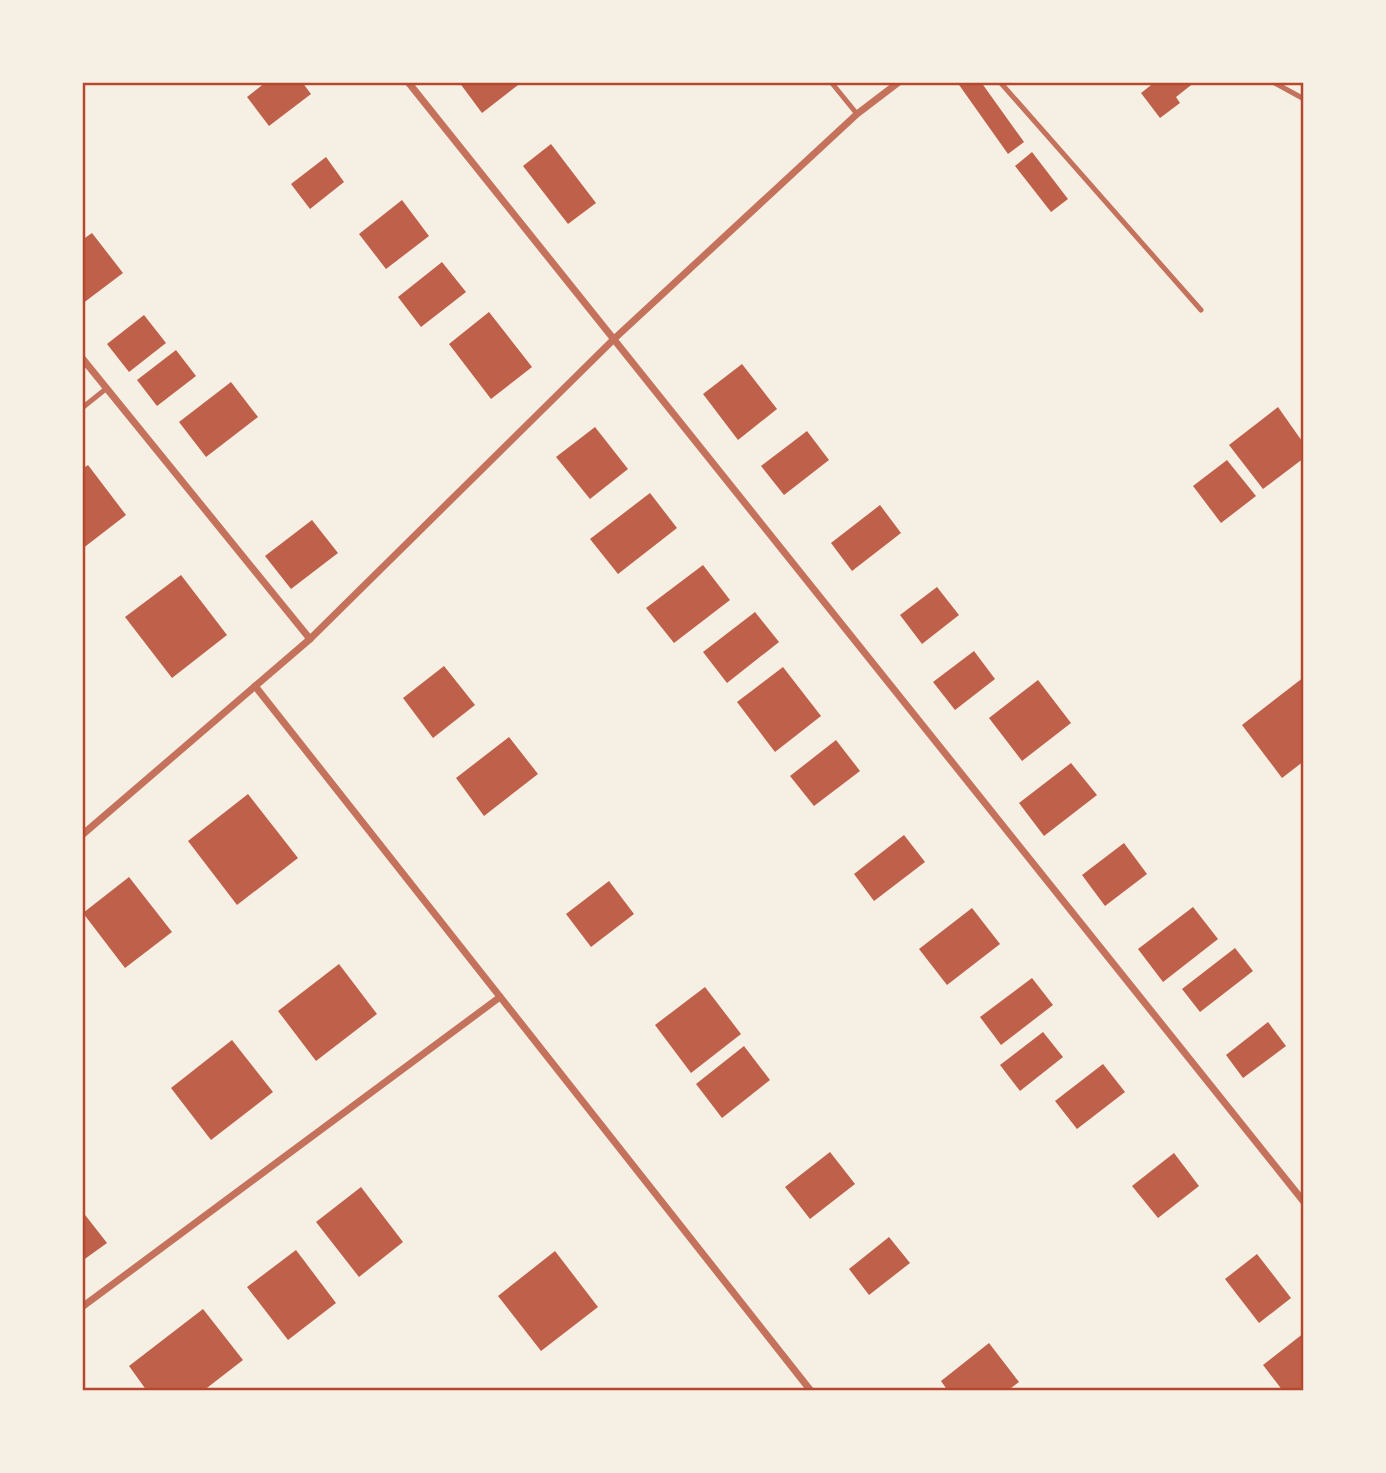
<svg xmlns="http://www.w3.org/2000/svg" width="1386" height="1473" font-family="'Open Sans',sans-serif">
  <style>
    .building { fill: #bf614a }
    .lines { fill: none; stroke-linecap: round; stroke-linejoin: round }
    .service { stroke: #c5725c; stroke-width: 5 }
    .minor { stroke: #c5725c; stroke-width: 7 }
    .neatline { fill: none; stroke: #b5482f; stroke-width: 2.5 }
  </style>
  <rect width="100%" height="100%" fill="#f6efe4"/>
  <g class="building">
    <polygon points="266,82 302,82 311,94 269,126 247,97"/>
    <polygon points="459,82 522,82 482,113"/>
    <polygon points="957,82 981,82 1024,142 1008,154"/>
    <polygon points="1155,82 1165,82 1166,85 1169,82 1195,82 1176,97 1180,103 1160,118 1141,93"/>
    <polygon points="551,144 596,203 568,224 523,166"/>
    <polygon points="1032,152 1068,199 1051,212 1015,166"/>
    <polygon points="326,157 344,182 310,209 291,184"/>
    <polygon points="402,200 429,236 386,269 359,234"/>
    <polygon points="92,233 123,273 82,304 82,240"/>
    <polygon points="442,262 466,292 421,327 398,297"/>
    <polygon points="489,312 532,367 491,399 449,344"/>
    <polygon points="144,315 166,343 129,372 107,344"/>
    <polygon points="176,350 196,376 157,406 137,380"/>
    <polygon points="742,364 777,409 738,440 703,394"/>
    <polygon points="231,382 258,417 206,457 179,422"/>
    <polygon points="1278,407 1304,444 1304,458 1263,489 1229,445"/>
    <polygon points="595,427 628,469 590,499 556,457"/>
    <polygon points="807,431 829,460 784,495 761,466"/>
    <polygon points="1227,460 1256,496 1221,523 1193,486"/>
    <polygon points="88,465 126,515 82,549 82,469"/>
    <polygon points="650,493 677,528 618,574 590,539"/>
    <polygon points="880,505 901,533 852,571 831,543"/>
    <polygon points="312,520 338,553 291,589 265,556"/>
    <polygon points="703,565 730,600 674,643 646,608"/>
    <polygon points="181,575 227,635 172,678 125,617"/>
    <polygon points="937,587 959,615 922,644 900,615"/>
    <polygon points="755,612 779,642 727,683 703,652"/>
    <polygon points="974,651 995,679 955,710 933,682"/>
    <polygon points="444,666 475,705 433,738 403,698"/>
    <polygon points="783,667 821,716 775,752 737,702"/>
    <polygon points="1304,677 1304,761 1282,778 1242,725"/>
    <polygon points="1038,680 1071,723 1022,761 989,718"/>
    <polygon points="509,737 538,774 484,816 456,778"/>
    <polygon points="836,740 860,771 814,806 790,776"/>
    <polygon points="1071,763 1097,795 1044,836 1019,803"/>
    <polygon points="248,794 298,858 237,905 188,841"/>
    <polygon points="904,835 925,862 874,901 854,874"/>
    <polygon points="1124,843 1147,874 1105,906 1082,875"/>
    <polygon points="129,877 172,932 125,968 83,913"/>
    <polygon points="609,881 634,914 591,947 566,914"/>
    <polygon points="1193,907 1218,939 1163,982 1138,949"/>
    <polygon points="972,908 1000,944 947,985 919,949"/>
    <polygon points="1235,948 1253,971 1200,1012 1182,989"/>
    <polygon points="339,964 377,1014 316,1061 278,1011"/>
    <polygon points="1032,978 1053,1005 1001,1045 980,1017"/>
    <polygon points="705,987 741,1034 691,1073 655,1025"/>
    <polygon points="1268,1022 1286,1046 1243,1078 1226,1055"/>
    <polygon points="1043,1032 1063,1057 1020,1091 1000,1065"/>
    <polygon points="232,1040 273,1092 211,1140 171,1088"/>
    <polygon points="744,1046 770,1080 722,1118 696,1084"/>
    <polygon points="1103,1064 1125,1092 1077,1129 1055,1101"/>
    <polygon points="830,1152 855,1184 810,1219 785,1187"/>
    <polygon points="1174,1153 1199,1186 1158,1218 1132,1186"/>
    <polygon points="361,1187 403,1242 359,1277 316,1222"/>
    <polygon points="82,1211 107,1243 82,1261"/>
    <polygon points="889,1237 910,1263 869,1295 849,1269"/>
    <polygon points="296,1250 336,1303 288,1340 247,1287"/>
    <polygon points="555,1251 598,1307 541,1351 498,1296"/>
    <polygon points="1257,1254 1291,1298 1259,1323 1225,1279"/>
    <polygon points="203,1309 243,1360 203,1391 147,1391 129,1366"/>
    <polygon points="1304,1333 1304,1391 1283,1391 1263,1365"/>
    <polygon points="989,1343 1019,1382 1007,1391 948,1391 941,1381"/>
  </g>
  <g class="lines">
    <g class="service">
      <polyline points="831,82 857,114"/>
      <polyline points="1000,82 1201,310"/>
      <polyline points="1273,82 1304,99"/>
      <polyline points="82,408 107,388"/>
    </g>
    <g class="minor">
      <polyline points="408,82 1304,1202"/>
      <polyline points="82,358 310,639"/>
      <polyline points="255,686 811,1391"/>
      <polyline points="82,835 310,639 614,339 857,114 899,82"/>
      <polyline points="82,1307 500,997"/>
    </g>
  </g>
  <rect width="1386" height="1473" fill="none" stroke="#f6efe4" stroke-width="168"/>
  <rect x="84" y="84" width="1218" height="1305" class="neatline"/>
</svg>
